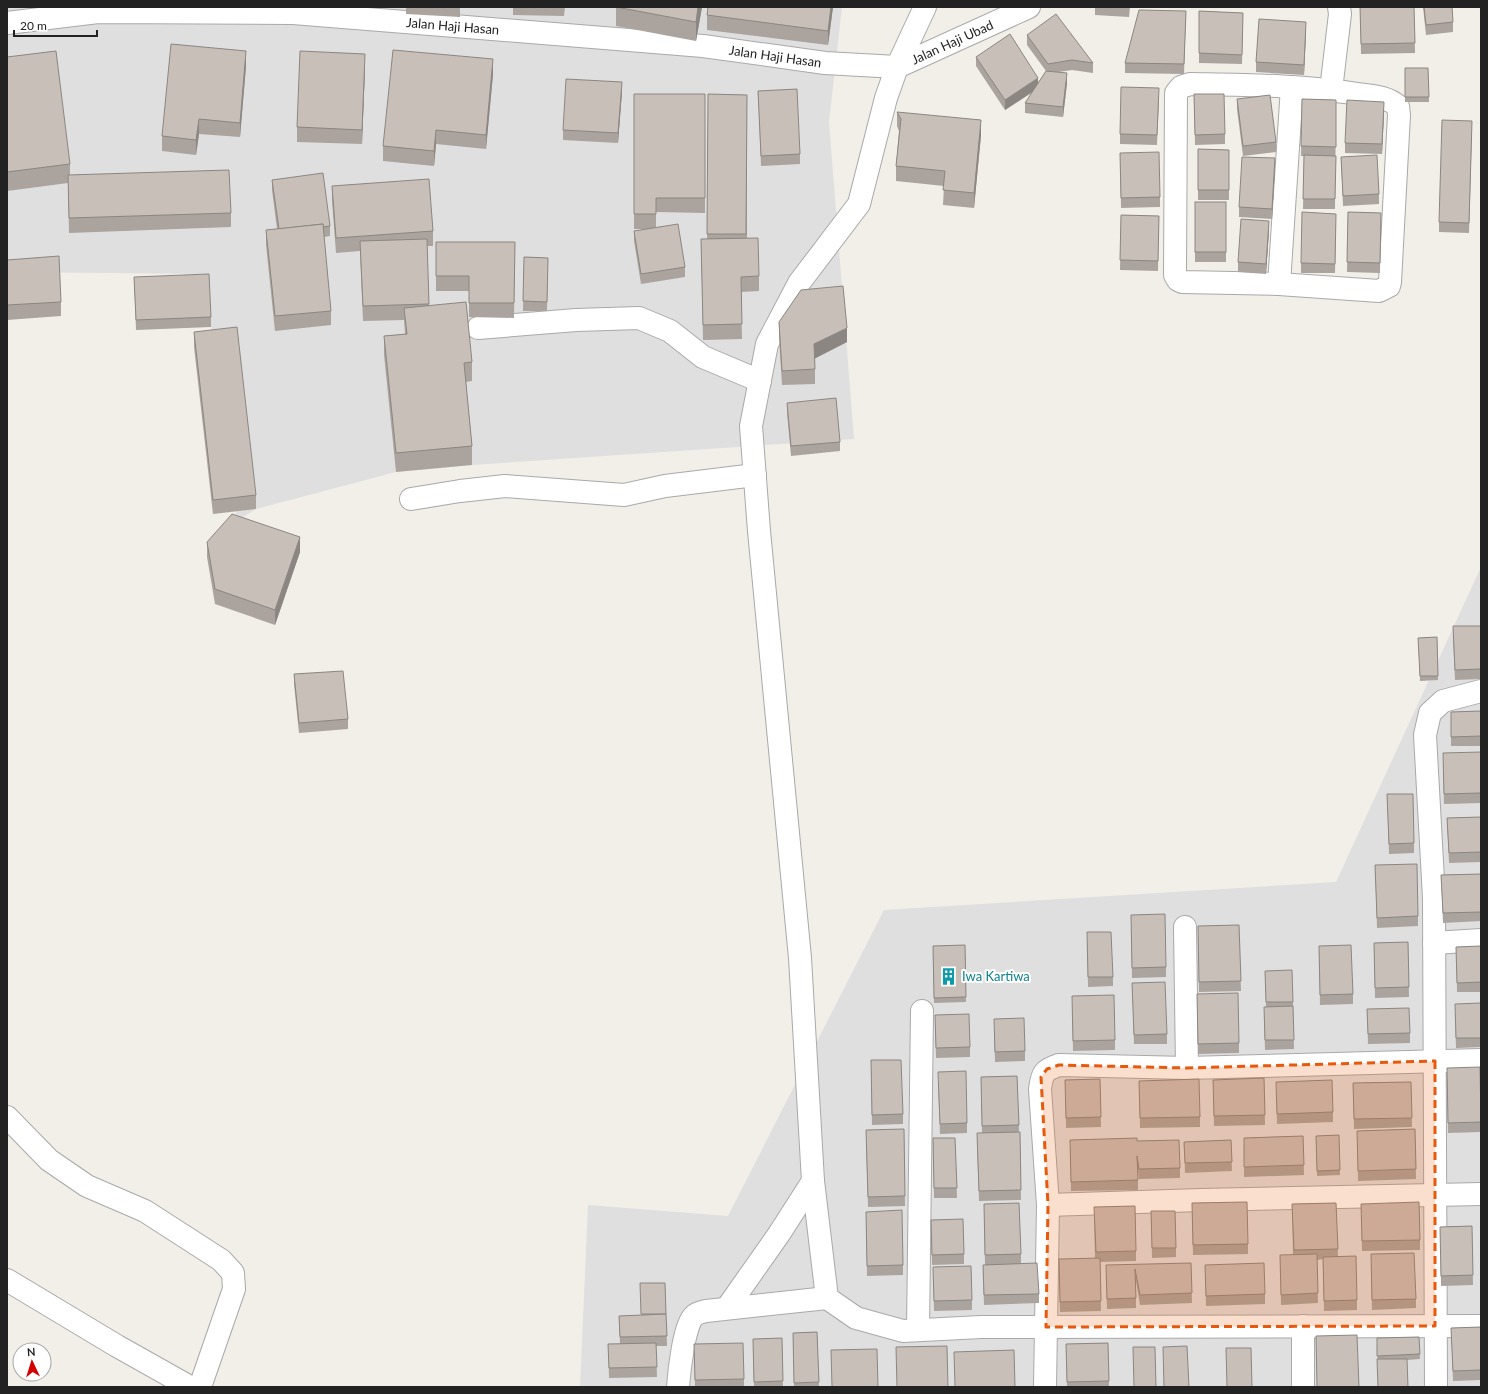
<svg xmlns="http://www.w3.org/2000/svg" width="1488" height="1394" font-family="Lato,sans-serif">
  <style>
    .residential { fill: #e0dfdf }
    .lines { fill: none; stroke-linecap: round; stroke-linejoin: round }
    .street-casing { stroke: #a9a9a9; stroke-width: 24 }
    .street { stroke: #fff; stroke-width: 22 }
    .wall { fill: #aba49e }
    .shaded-wall { fill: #8b8681 }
    .building { fill: #c7bfb8; stroke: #8b8681 }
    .marked { fill: #e8590c; fill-opacity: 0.2; stroke: #e8590c; stroke-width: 3; stroke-dasharray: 8 5; stroke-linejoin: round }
    .labels { text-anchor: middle; stroke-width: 4; stroke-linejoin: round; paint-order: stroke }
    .street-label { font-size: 13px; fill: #222; stroke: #fff }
    .culture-label { font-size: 13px; fill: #0d838f; stroke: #fff; text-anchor: start }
  </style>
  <rect width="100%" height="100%" fill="#f2efe9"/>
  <g class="residential">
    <polygon points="7,7 842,7 829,122 854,439 472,465 396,472 256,509 237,521 211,327 202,274 7,272"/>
    <polygon points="1481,567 1481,1387 580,1387 588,1205 728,1216 884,910 1336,882"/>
  </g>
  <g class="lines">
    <defs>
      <g id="street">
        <polyline points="925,7 897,67 886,98 859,204 799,283 767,344 751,426 759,531 800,958 813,1181 827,1298 856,1318 903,1331 981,1327 1481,1326"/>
        <path id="s1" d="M 7,23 L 98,12 L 293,13 L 703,46 L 825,63 L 897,67 L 1029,7"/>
        <path d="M 1190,84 C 1246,85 1302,85 1358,94 C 1372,96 1386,96 1398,106 L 1399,115 L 1390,282 L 1389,286 L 1379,291 L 1279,284 L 1182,282 L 1178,280 L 1175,275 L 1176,93 L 1181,87 Z"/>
        <polyline points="1331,90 1340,14 1339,7"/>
        <polyline points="1279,284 1292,87"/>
        <polyline points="478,328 576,320 639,318 670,331 703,357 760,381"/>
        <polyline points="411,499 460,491 505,486 624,495 665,486 755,475"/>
        <polyline points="1185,927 1187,1068"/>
        <polyline points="1434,943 1481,940"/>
        <polyline points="7,1117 49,1160 87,1186 145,1211 221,1260 233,1273 234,1289 200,1387"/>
        <polyline points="1048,1205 1201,1200 1481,1194"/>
        <polyline points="7,1280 117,1346 190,1387"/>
        <polyline points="727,1308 779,1234 813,1181"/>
        <polyline points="918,1330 922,1011"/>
        <path d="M 678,1387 C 679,1373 684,1324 694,1316 C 697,1313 702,1312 706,1311 L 827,1298"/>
        <path d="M 1045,1387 L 1048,1205 L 1040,1089 C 1042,1073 1044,1070 1059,1065 L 1187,1068 L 1481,1060"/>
        <polyline points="1303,1387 1303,1326"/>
        <polyline points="1436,1387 1434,898 1425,735 1430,713 1443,701 1481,691"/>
      </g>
    </defs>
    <use href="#street" class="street-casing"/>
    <use href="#street" class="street"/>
  </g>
  <g class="wall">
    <polygon points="165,7 184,7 184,8"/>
    <polygon points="406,7 460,7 460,17 406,14"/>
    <polygon points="513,7 565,7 564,16 513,15"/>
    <polygon points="616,7 702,7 696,41 616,26"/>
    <polygon points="833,7 828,45 707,30 707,15"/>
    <polygon points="1095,7 1130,7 1129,17 1095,15"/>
    <polygon points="1360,7 1414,7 1415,53 1361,54"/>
    <polygon points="1423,7 1452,7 1453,22 1453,32 1426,35"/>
    <polygon points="1186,11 1184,74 1125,73 1125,63"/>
    <polygon points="1199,11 1243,13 1242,64 1199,63"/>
    <polygon points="1306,31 1304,75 1256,72 1256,62"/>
    <polygon points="1027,35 1093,63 1093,73 1072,70 1059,72 1067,83 1063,117 1025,113 1025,103 1033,92 1005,110 976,66 976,57 1038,83 1046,71 1027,45"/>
    <polygon points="7,57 70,164 70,175 231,213 231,227 69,233 68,183 7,191"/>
    <polygon points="246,66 240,137 199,134 196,155 162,151 162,136"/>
    <polygon points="365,68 362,144 297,142 297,127"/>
    <polygon points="1405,68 1428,68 1429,102 1405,102"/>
    <polygon points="493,74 486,149 436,144 434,166 383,161 383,146"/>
    <polygon points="758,91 800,154 800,164 761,166"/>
    <polygon points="622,92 618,143 563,140 563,130"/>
    <polygon points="634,94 705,94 705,213 656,212 656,227 685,267 685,277 641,284 634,241 634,231 646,229 634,229"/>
    <polygon points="708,94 747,95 747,238 759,276 759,291 741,292 742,339 703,340 701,239 707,239"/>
    <polygon points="1194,94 1225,134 1225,144 1195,145"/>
    <polygon points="1159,98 1157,145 1120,144 1120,134"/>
    <polygon points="1237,99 1276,142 1276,152 1243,156 1237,109"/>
    <polygon points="1302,99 1336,100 1335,209 1303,209 1304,156 1301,156"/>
    <polygon points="897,112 981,135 974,208 943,205 944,186 896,181 896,166 899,131 897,126"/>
    <polygon points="1384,112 1382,154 1345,153 1345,143"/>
    <polygon points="1472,131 1469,233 1439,232 1439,222"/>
    <polygon points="1198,149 1229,150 1229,200 1198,200"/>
    <polygon points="1341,157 1379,194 1379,204 1343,206"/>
    <polygon points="1120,163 1160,197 1160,207 1121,208"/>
    <polygon points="1275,168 1272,219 1239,217 1239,207"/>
    <polygon points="272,180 330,226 330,236 324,237 331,311 331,325 275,331 266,245 266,230 277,229 272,190"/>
    <polygon points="332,186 433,231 433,246 427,246 429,305 472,362 472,381 466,382 472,446 472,465 396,472 384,355 384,336 405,334 404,320 363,321 360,251 336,253 332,201"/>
    <rect x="1195" y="202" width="31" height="60"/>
    <polygon points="1348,212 1381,213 1380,273 1347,272"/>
    <polygon points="1121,215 1159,216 1158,271 1120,270"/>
    <polygon points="1336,224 1335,273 1301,273 1301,263"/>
    <polygon points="1269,230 1266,274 1238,272 1238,262"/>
    <polygon points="436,242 515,242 514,318 469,317 469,291 436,291"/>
    <polygon points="524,257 548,258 547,311 523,311"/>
    <polygon points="7,260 61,302 61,316 7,320"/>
    <polygon points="134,277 211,317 211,327 136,330"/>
    <polygon points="779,322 847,342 815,358 815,384 782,385 779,337"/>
    <polygon points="194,332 256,495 256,509 213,514 194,347"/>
    <polygon points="787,403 840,442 840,451 791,456 787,413"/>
    <polygon points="207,542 300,552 275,625 215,604 207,557"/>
    <polygon points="1481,626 1481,679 1455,680 1453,636"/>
    <polygon points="1437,637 1438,680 1420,681 1418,638"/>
    <polygon points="294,674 348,719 348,729 299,733 294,684"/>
    <polygon points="1481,711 1481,746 1451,746 1451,712"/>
    <polygon points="1481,752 1481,803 1444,804 1443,763"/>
    <polygon points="1387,794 1414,843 1414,853 1389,854"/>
    <polygon points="1481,817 1481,862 1449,863 1447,818"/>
    <polygon points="1375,865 1418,916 1418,926 1377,928"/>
    <polygon points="1481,874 1481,921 1443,923 1441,875"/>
    <polygon points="1131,925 1166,967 1166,977 1132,978"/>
    <polygon points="1239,925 1241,991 1199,992 1198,936"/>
    <polygon points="1087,942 1113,977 1113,986 1088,987"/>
    <polygon points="1408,942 1409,997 1375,998 1374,943"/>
    <polygon points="965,945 966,1002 934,1003 933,946"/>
    <polygon points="1319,946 1353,994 1353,1004 1320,1005"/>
    <polygon points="1481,946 1481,992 1457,992 1456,947"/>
    <polygon points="1265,971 1293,1002 1294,1049 1265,1050 1264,1017 1266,1007"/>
    <polygon points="1132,983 1167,1034 1167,1044 1134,1044"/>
    <polygon points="1197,994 1239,1043 1239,1053 1198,1054"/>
    <polygon points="1481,1003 1481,1047 1456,1048 1455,1014"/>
    <polygon points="1072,1006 1115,1040 1115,1050 1073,1051"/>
    <polygon points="1367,1009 1410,1033 1410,1043 1368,1044"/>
    <polygon points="935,1025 970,1047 970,1057 936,1058"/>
    <polygon points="994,1028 1025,1051 1025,1061 995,1062"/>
    <polygon points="871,1070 903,1114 903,1124 872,1125"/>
    <polygon points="1017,1076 1019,1132 1020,1132 1021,1200 979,1201 977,1143 982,1133 981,1077"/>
    <polygon points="1264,1078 1265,1125 1214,1126 1213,1080"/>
    <polygon points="1447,1078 1481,1116 1481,1132 1448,1133"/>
    <polygon points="1100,1079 1101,1127 1066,1128 1065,1080"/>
    <polygon points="1139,1081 1200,1117 1200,1127 1140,1128"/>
    <polygon points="938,1082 967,1123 967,1133 940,1134"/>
    <polygon points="1411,1082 1412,1127 1354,1129 1353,1083"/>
    <polygon points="1276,1092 1333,1112 1333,1122 1277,1124"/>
    <polygon points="904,1129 905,1206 868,1207 866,1140"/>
    <polygon points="1415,1129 1416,1179 1358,1181 1357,1131"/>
    <polygon points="1339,1135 1340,1175 1317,1176 1316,1136"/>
    <polygon points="1303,1136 1304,1175 1244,1177 1244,1138"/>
    <polygon points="933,1138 955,1138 957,1198 934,1198"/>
    <polygon points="1231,1140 1232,1171 1185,1173 1184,1142"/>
    <polygon points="1137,1141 1180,1168 1180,1178 1139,1179 1138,1169 1138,1190 1071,1191 1070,1150"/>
    <polygon points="1336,1203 1338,1257 1357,1300 1357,1310 1324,1311 1323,1259 1317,1260 1318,1303 1281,1305 1280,1255 1293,1255 1292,1204"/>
    <polygon points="1361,1204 1420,1240 1420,1250 1362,1251"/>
    <polygon points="1151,1211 1176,1248 1176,1257 1152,1258"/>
    <polygon points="1192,1213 1248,1244 1248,1254 1193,1255"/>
    <polygon points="984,1214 1021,1254 1021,1264 1039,1294 1039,1303 984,1305 983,1275 983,1265 985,1265"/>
    <polygon points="1094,1217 1136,1251 1136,1261 1100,1262 1101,1311 1060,1312 1059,1269 1095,1259"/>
    <polygon points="931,1220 964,1254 964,1264 932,1265"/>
    <polygon points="866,1221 903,1265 903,1275 867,1276"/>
    <polygon points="1472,1226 1473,1285 1441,1286 1440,1227"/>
    <polygon points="1191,1263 1192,1303 1140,1305 1136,1281 1136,1308 1107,1309 1106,1275"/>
    <polygon points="1371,1264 1416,1299 1416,1308 1372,1310"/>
    <polygon points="1205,1265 1265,1294 1265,1304 1206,1306"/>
    <polygon points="933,1277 972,1300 972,1310 934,1311"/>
    <polygon points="665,1283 667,1346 656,1346 657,1377 609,1378 608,1344 620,1344 619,1316 641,1315"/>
    <polygon points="1481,1327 1481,1380 1453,1381 1451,1328"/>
    <polygon points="817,1332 819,1387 794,1387 793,1333"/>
    <polygon points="1419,1337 1420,1359 1407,1360 1378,1387 1377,1338"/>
    <polygon points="782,1338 783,1387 754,1387 753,1349"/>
    <polygon points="1108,1343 1109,1387 1067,1387 1066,1344"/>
    <polygon points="694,1344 744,1379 744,1387 695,1387"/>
  </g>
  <g class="shaded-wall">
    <polygon points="698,7 702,7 696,41 696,22"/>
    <polygon points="831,7 833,7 828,45 828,31"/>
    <polygon points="1306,22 1306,31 1304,75 1304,65"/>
    <polygon points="246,51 246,66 240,137 240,123"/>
    <polygon points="365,54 365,68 362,144 362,130"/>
    <polygon points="493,59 493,74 486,149 486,135"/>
    <polygon points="1067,73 1067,83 1063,117 1063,107"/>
    <polygon points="1038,78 1038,88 1005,110 1005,100"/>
    <polygon points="622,82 622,92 618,143 618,133"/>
    <polygon points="1384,102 1384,112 1382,154 1382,144"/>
    <polygon points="199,119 199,134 196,155 196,140"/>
    <polygon points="981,120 981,135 974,208 974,193"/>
    <polygon points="436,130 436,144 434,166 434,151"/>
    <polygon points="1275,158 1275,168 1272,219 1272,209"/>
    <polygon points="1269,221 1269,230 1266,274 1266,264"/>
    <polygon points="847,328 847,342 814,359 814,344"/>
    <polygon points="300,537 300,552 275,625 275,610"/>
  </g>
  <g class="building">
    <polygon points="616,7 698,7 696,22"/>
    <polygon points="708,7 831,7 828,31 707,15"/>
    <polygon points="1360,7 1414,7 1415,43 1361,44"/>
    <polygon points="1424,7 1452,7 1453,22 1426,25"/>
    <polygon points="1139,10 1186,11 1184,64 1125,63"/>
    <polygon points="1199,11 1243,13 1242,55 1199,53"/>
    <polygon points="1056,14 1093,63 1072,60 1048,64 1027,35"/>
    <polygon points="1259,19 1306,22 1304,65 1256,62"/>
    <polygon points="1010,34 1038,78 1005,100 976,57"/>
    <polygon points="171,44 246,51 240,123 199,119 196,140 162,136"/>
    <polygon points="393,50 493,59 486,135 436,130 434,151 383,146"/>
    <polygon points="56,51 70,164 7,172 7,57"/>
    <polygon points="300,51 365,54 362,130 297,127"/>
    <polygon points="1405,68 1428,68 1429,97 1405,97"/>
    <polygon points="1046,71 1067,73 1063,107 1025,103"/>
    <polygon points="566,79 622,82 618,133 563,130"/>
    <polygon points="1121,87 1159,88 1157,135 1120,134"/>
    <polygon points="797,89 800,154 761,156 758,91"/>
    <polygon points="634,94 705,94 705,198 656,198 656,214 634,214"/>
    <polygon points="708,94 747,95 746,234 707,234"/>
    <polygon points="1194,94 1224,94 1225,134 1195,135"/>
    <polygon points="1270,95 1276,142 1243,146 1237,99"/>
    <polygon points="1302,99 1336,100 1336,147 1301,146"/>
    <polygon points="1347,100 1384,102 1382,144 1345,143"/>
    <polygon points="897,112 981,120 974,193 943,190 945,171 896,166 901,119"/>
    <polygon points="1442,120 1472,121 1469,223 1439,222"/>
    <polygon points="1198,149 1229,150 1229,190 1198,190"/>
    <polygon points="1159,152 1160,197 1121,198 1120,153"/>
    <polygon points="1304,155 1336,156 1335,199 1303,199"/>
    <polygon points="1377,155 1379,194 1343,196 1341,157"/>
    <polygon points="1242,157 1275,158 1272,209 1239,207"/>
    <polygon points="229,170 231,213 69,218 68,175"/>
    <polygon points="323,173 330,226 323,227 323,224 279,229 272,180"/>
    <polygon points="429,179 433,231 336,238 332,186"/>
    <rect x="1195" y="202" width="31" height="50"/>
    <polygon points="1302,212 1336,214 1335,264 1301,263"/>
    <polygon points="1348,212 1381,213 1380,263 1347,262"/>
    <polygon points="1121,215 1159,216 1158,261 1120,260"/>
    <polygon points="1241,219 1269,221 1266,264 1238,262"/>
    <polygon points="323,224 331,311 275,316 266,230"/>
    <polygon points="678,224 685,267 641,274 634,231"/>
    <polygon points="758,238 759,276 741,277 742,324 703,325 701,239"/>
    <polygon points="427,239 429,304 363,306 360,241"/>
    <polygon points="436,242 515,242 514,303 469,303 469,276 436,276"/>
    <polygon points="59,256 61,302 7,305 7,260"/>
    <polygon points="524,257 548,258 547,302 523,301"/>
    <polygon points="209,274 211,317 136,320 134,277"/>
    <polygon points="843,286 847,328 814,344 815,369 782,371 779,322 801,290"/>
    <polygon points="466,302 472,362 464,363 472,446 396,453 384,336 407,334 404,308"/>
    <polygon points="237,327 256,495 213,500 194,332"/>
    <polygon points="836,398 840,442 791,446 787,403"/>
    <polygon points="232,514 300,537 275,610 215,589 207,542"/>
    <polygon points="1453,626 1481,626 1481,669 1455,670"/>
    <polygon points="1437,637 1438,676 1420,676 1418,638"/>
    <polygon points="343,671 348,719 299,723 294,674"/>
    <polygon points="1481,711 1481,736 1451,737 1451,712"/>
    <polygon points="1481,752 1481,793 1444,794 1443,753"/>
    <polygon points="1387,794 1413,794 1414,843 1389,844"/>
    <polygon points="1481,817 1481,852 1449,853 1447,818"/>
    <polygon points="1417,864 1418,916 1377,918 1375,865"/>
    <polygon points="1481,874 1481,912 1443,913 1441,875"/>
    <polygon points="1165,914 1166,967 1132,968 1131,915"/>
    <polygon points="1239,925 1241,981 1199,982 1198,926"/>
    <polygon points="1087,932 1111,932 1113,977 1088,977"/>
    <polygon points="1408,942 1409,987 1375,988 1374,943"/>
    <polygon points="965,945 966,997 934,998 933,946"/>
    <polygon points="1351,945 1353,994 1320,995 1319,946"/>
    <polygon points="1481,946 1481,982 1457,983 1456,947"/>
    <polygon points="1292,970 1293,1002 1266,1002 1265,971"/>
    <polygon points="1165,982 1167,1034 1134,1035 1132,983"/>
    <polygon points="1238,993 1239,1043 1198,1044 1197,994"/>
    <polygon points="1114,995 1115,1040 1073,1041 1072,996"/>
    <polygon points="1481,1003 1481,1038 1456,1038 1455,1004"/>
    <polygon points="1293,1006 1294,1040 1265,1040 1264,1007"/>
    <polygon points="1409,1008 1410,1033 1368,1034 1367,1009"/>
    <polygon points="969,1014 970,1047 936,1048 935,1015"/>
    <polygon points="1024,1018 1025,1051 995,1052 994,1019"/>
    <polygon points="871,1060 901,1060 903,1114 872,1115"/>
    <polygon points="1480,1067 1481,1122 1448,1123 1447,1068"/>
    <polygon points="966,1071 967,1123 940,1124 938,1072"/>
    <polygon points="1017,1076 1019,1125 982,1126 981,1077"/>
    <polygon points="1264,1078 1265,1115 1214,1116 1213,1080"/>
    <polygon points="1100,1079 1101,1117 1066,1118 1065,1080"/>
    <polygon points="1199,1079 1200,1117 1140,1118 1139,1081"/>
    <polygon points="1332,1080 1333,1112 1277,1114 1276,1082"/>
    <polygon points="1411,1082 1412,1118 1354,1119 1353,1083"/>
    <polygon points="904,1129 905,1196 868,1197 866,1130"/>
    <polygon points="1415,1129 1416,1169 1358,1171 1357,1131"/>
    <polygon points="1020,1132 1021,1190 979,1191 977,1133"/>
    <polygon points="1339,1135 1340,1170 1317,1171 1316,1136"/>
    <polygon points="1303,1136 1304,1165 1244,1167 1244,1138"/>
    <polygon points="933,1138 955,1138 957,1188 934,1188"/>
    <polygon points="1137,1138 1137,1141 1179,1140 1180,1168 1139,1169 1137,1156 1138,1180 1071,1182 1070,1140"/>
    <polygon points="1231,1140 1232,1162 1185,1163 1184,1142"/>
    <polygon points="1247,1202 1248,1244 1193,1245 1192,1203"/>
    <polygon points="1419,1202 1420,1240 1362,1241 1361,1204"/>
    <polygon points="1019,1203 1021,1254 985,1255 984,1204"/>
    <polygon points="1336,1203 1338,1249 1294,1250 1292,1204"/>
    <polygon points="1135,1206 1136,1251 1096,1252 1094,1207"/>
    <polygon points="902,1210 903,1265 867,1266 866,1212"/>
    <polygon points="1151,1211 1175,1211 1176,1248 1152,1248"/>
    <polygon points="963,1219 964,1254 932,1255 931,1220"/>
    <polygon points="1472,1226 1473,1275 1441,1276 1440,1227"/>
    <polygon points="1414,1253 1416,1299 1372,1300 1371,1254"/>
    <polygon points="1317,1254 1318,1293 1281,1295 1280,1255"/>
    <polygon points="1356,1256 1357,1300 1324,1301 1323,1257"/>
    <polygon points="1100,1258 1101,1301 1060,1302 1059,1259"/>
    <polygon points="1037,1263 1039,1294 984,1295 983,1265"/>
    <polygon points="1191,1263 1192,1293 1140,1295 1135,1269 1136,1298 1107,1299 1106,1265"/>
    <polygon points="1264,1263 1265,1294 1206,1296 1205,1265"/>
    <polygon points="971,1266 972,1300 934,1301 933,1267"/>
    <polygon points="640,1283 665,1283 666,1314 641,1314"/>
    <polygon points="666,1314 667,1336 620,1337 619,1316"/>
    <polygon points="1481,1327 1481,1370 1453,1371 1451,1328"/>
    <polygon points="817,1332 819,1382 794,1383 793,1333"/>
    <polygon points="1357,1335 1359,1387 1317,1387 1316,1336"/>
    <polygon points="1419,1337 1420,1354 1377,1356 1377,1338"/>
    <polygon points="782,1338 783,1381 754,1382 753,1339"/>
    <polygon points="656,1343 657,1367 609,1368 608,1344"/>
    <polygon points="743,1343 744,1379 695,1380 694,1344"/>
    <polygon points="1108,1343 1109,1381 1067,1382 1066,1344"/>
    <polygon points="947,1346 948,1387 897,1387 896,1347"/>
    <polygon points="1187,1346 1189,1387 1164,1387 1163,1347"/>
    <polygon points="1133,1347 1155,1347 1156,1387 1134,1387"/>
    <polygon points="1226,1348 1251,1348 1252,1387 1227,1387"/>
    <polygon points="877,1349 878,1387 832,1387 831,1350"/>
    <polygon points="1014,1350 1015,1387 955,1387 954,1352"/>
    <polygon points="1377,1359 1407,1359 1408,1387 1378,1387"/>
  </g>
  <path class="marked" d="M 1435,1061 L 1435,1326 L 1046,1327 L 1048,1205 L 1041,1077 L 1047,1069 L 1059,1065 L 1187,1068 Z"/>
  <defs>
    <symbol id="building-bare" viewBox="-9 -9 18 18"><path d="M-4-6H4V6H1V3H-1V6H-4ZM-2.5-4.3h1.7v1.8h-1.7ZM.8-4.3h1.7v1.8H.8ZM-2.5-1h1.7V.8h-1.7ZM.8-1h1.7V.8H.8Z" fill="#0f9aa8" stroke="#fff" stroke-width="2.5" paint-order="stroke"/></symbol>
  </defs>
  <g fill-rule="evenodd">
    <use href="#building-bare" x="936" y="964" width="25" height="25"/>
  </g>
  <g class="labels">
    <g class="street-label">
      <text dy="5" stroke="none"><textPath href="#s1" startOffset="447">Jalan Haji Hasan</textPath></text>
      <text dy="5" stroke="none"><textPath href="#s1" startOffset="954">Jalan Haji Ubad</textPath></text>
      <text dy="5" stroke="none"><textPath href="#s1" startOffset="771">Jalan Haji Hasan</textPath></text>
    </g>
    <g class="culture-label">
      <text x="962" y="981">Iwa Kartiwa</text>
    </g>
  </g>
  <rect width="1488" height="1394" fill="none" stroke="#222222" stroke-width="16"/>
  <g transform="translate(32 1362) rotate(356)"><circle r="19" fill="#ffffff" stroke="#a7a7a7"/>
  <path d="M0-3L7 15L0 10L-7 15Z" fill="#d40000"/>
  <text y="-6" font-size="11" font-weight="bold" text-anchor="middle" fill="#222222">N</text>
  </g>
  <path d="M14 30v6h83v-6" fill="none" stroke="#222222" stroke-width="2"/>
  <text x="20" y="30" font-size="12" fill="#222222" stroke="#ffffff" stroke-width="3" paint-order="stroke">20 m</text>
</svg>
